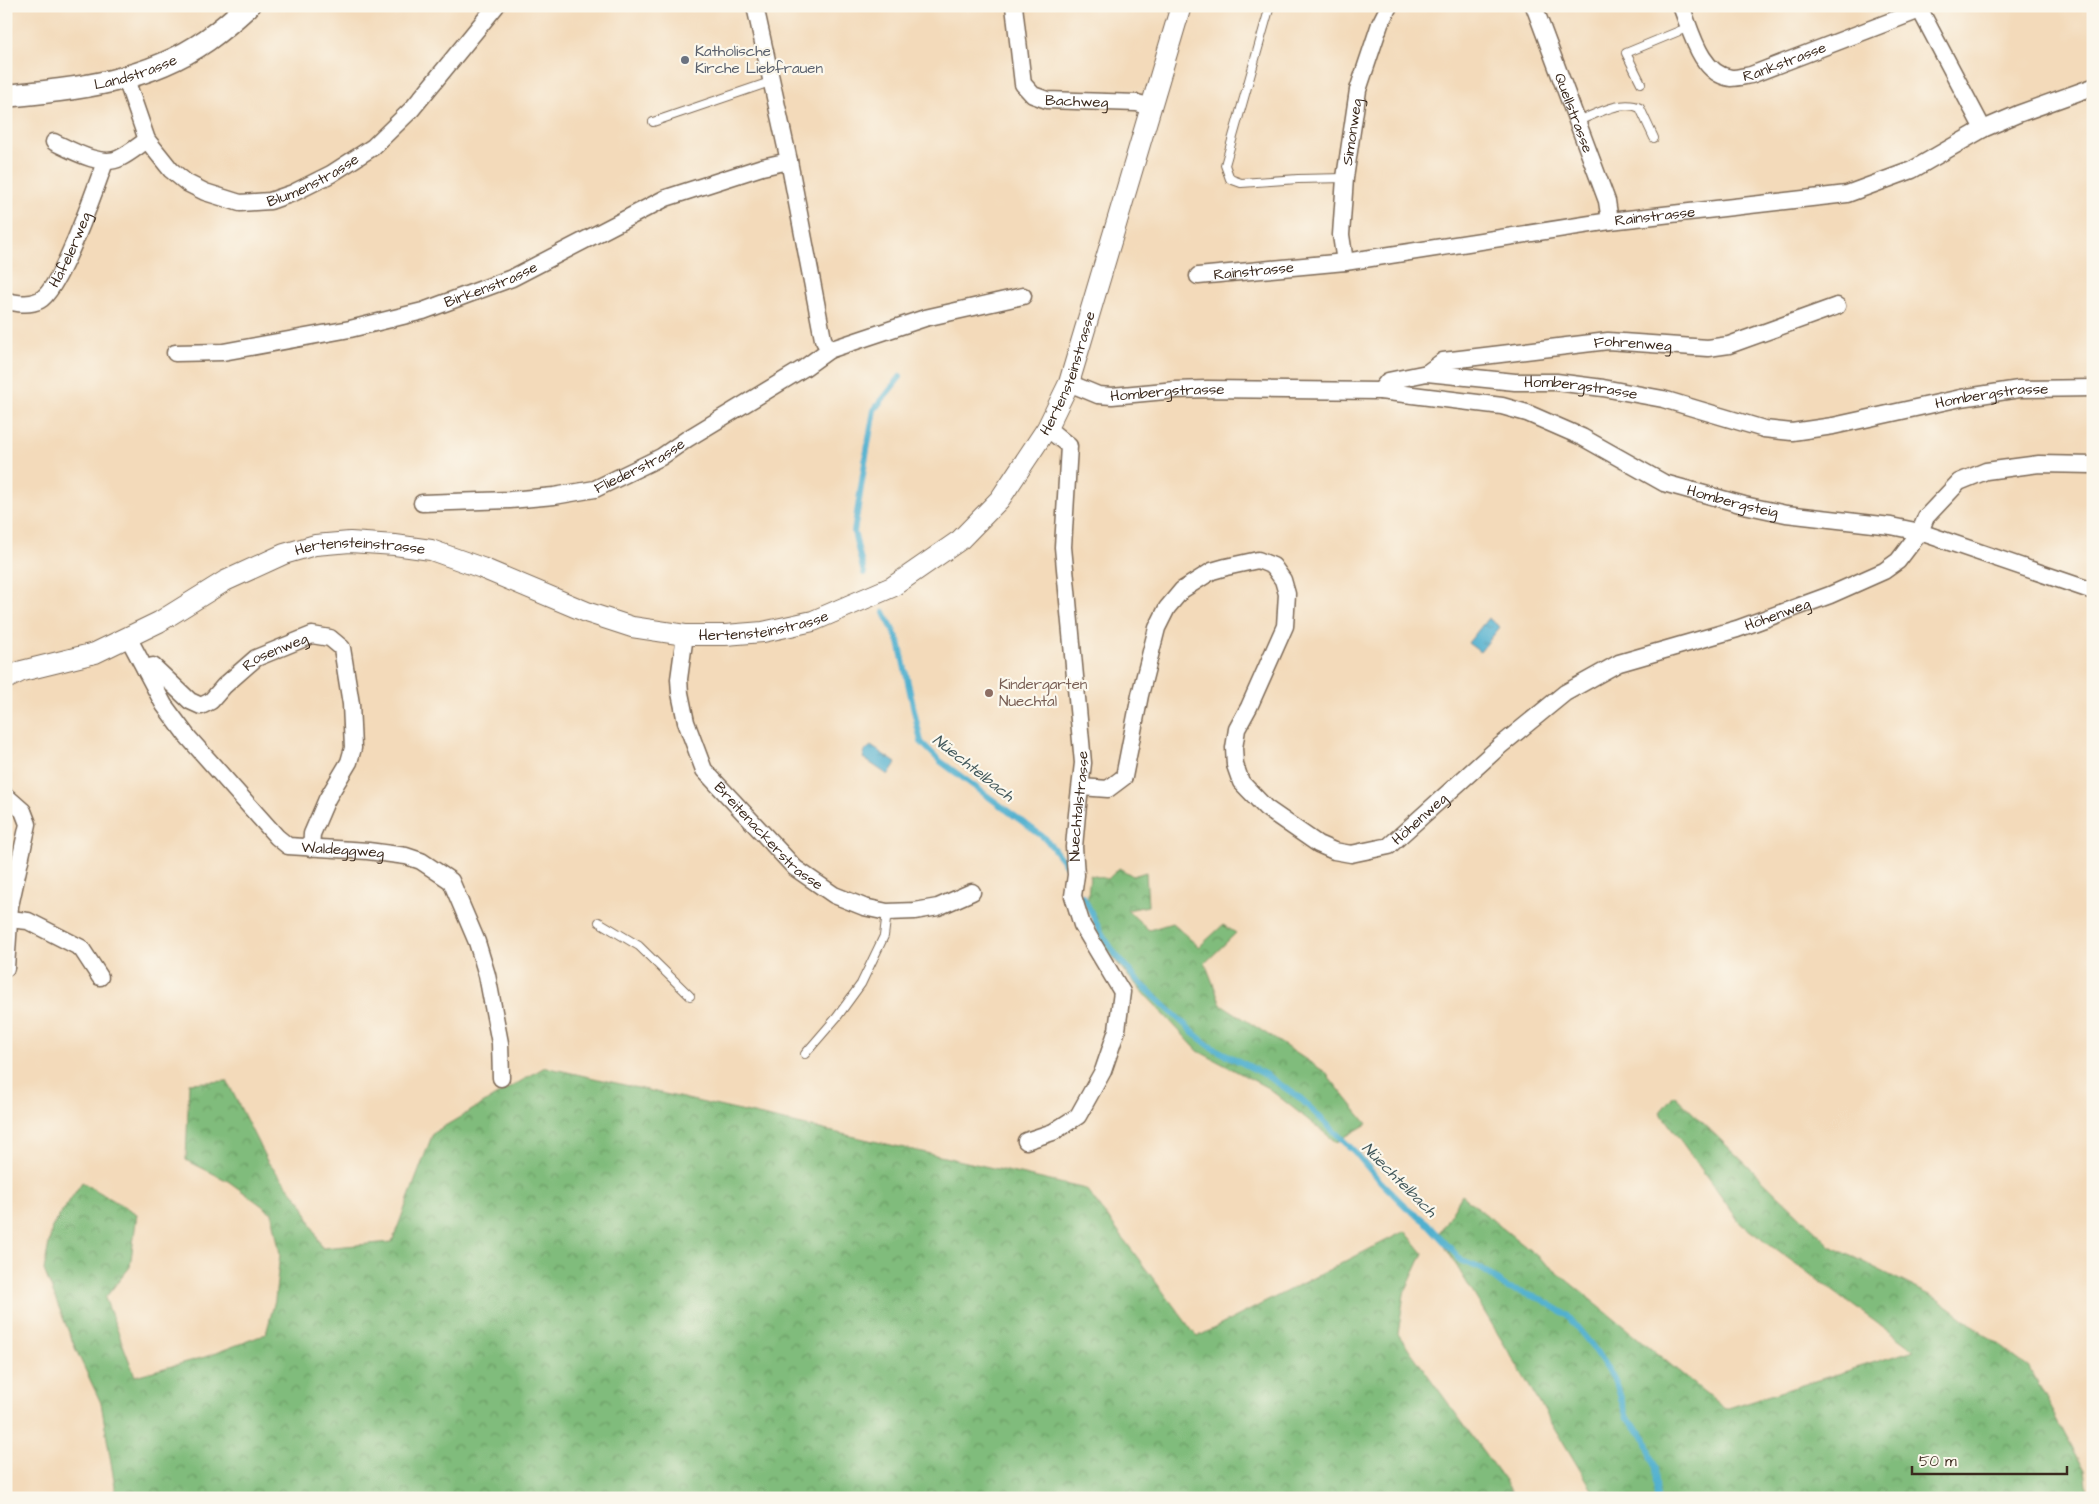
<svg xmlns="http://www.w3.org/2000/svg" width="2099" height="1504" font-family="'Architects Daughter',sans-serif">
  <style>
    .forest { fill: url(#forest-crowns); stroke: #5e734c }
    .water { fill: url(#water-ripples); stroke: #466d76 }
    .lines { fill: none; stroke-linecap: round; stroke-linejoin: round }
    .stream { stroke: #51b0cf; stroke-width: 6 }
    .service-casing { stroke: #7b6855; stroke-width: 10 }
    .minor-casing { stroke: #7b6855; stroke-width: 19 }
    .tertiary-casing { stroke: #7b6855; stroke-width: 22 }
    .secondary-casing { stroke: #7b6855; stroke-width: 25 }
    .service { stroke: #fff; stroke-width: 8 }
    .minor { stroke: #fff; stroke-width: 16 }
    .tertiary { stroke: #fff; stroke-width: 20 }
    .secondary { stroke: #fff; stroke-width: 22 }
    .worship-dot { fill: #6b7280; stroke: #fbf7ec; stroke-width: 2 }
    .education-dot { fill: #8d6e63; stroke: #fbf7ec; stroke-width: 2 }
    .labels { text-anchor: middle; stroke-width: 4.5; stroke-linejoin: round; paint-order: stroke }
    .worship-label { font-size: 15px; fill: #5b616d; stroke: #fbf7ec; text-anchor: start }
    .street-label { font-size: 15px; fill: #3b2a1e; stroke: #fbf7ec }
    .education-label { font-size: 15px; fill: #785e54; stroke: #fbf7ec; text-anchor: start }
    .water-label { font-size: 16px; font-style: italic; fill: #43595c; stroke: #fbf7ec }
  </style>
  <defs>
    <pattern id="forest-crowns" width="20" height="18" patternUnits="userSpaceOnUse" patternTransform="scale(1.25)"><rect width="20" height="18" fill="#80bc7b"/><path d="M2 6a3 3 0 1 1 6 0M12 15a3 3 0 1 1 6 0" fill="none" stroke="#6a9964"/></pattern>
    <pattern id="water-ripples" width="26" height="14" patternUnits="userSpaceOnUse" patternTransform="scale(1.25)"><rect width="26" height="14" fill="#51b0cf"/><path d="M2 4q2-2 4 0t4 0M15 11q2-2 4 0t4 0" fill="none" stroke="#448fa7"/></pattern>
  </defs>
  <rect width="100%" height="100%" fill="#fbf7ec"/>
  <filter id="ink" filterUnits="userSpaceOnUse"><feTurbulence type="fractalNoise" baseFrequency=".02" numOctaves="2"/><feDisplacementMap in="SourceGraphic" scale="10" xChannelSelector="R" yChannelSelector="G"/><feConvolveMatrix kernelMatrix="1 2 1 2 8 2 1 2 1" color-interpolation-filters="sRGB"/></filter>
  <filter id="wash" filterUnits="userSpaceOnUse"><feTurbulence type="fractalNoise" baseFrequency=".0096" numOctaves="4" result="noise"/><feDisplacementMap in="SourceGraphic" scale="20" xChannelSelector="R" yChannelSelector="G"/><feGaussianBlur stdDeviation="1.12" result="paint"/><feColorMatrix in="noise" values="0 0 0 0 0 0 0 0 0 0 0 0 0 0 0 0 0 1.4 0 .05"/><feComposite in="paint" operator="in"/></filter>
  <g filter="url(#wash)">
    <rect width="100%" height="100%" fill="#f3daba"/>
    <g class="forest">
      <polygon points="1119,868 1133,876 1146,872 1148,906 1127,910 1149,930 1172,923 1199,947 1223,925 1236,933 1205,963 1221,1004 1325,1072 1367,1124 1336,1142 1268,1088 1198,1051 1128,976 1102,944 1087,907 1090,875 1108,879"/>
      <polygon points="545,1067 1086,1189 1197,1337 1405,1231 1423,1253 1404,1294 1398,1334 1517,1498 117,1498 101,1403 76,1350 44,1270 52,1227 82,1182 137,1214 130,1267 105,1298 135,1376 205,1357 266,1334 275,1300 280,1254 272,1213 228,1181 186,1160 189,1083 227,1081 267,1161 302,1203 322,1248 392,1242 433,1133"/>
      <polygon points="1674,1095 1831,1246 1936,1298 2030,1368 2085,1471 2089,1498 1597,1498 1438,1235 1462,1195 1725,1409 1914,1350 1741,1224 1660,1112"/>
    </g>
    <g class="water">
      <polygon points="1488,618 1500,627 1480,652 1468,643"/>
      <polygon points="871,746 896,763 888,775 863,758 865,751"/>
    </g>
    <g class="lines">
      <g class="stream">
        <polyline points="864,573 854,532 866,456 874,410 900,377"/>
        <polyline points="884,612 899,642 921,742 940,761 1046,839 1066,865"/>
        <polyline points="1083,896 1101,933 1116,955 1136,979 1197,1036 1211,1047 1266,1075 1300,1098 1355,1152 1377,1178 1406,1207 1427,1223 1462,1261 1482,1269 1507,1288 1541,1299 1567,1315 1593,1347 1616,1382 1627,1418 1645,1437 1655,1467 1657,1498"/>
      </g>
    </g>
  </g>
  <g filter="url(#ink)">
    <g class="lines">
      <defs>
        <g id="service">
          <polyline points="1270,6 1225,165 1230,179 1241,183 1298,179 1345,178"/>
          <polyline points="1641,83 1626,53 1689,27"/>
          <path d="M 1578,121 C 1596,114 1622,99 1640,108 L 1654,138"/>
          <polyline points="653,122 773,81"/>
          <polyline points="599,922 639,946 690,996"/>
          <polyline points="805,1054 837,1017 861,984 884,936 887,912"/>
        </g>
        <g id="minor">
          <path id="s1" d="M 1014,6 L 1023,84 L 1033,95 L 1047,100 L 1137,103 L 1152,107"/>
          <path id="s2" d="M 1534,6 L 1607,201 L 1610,221"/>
          <path id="s3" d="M 1681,6 C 1691,30 1700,74 1731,78 C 1737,78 1745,76 1751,75 L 1920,10"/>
          <polyline points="1918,6 1983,129"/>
          <path id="s4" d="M 126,79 L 147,140 L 171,170 L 187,183 L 205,192 L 240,203 L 270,201 L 293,193 L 331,174 L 373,147 L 412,109 L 496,6"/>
          <path d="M 54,142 C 71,150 102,168 120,158 C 130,153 138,146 147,140"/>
          <path id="s5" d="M 1345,262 L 1341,235 L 1345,178 L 1358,90 L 1380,24 L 1389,6"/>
          <path id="s6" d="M 1198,276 L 1345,262 L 1610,221 L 1847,194 L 1912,170 L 1983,129 L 2018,114 L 2093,87"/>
          <path id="s7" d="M 6,301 C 18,303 28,306 40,300 C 60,290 96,187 105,162"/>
          <polyline points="829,350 925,318 1023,296"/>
          <path id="s8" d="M 175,353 L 223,352 L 350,329 L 423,311 L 512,278 L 666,198 L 762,167 L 789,161"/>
          <path id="s9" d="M 1427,373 L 1443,361 L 1608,341 L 1708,348 L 1729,345 L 1837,306"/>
          <path id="s10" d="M 1069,383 L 1098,395 L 1112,396 L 1176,390 L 1207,389 L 1380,391 L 1388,381 L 1427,373 L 1515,382 L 1556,382 L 1603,388 L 1663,399 L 1764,429 L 1792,432 L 1833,426 L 1961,398 L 2019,389 L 2093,388"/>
          <path id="s11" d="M 1380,391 L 1502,406 L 1527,413 L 1582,437 L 1664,483 L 1744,505 L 1786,514 L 1891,526 L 1920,532 L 2093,591"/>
          <path id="s12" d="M 422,503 L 510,500 L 554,496 L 595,489 L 661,457 L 687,439 L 804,368 L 829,350 L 823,339 L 789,161 L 755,6"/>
          <path id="s13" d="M 685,635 L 679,679 L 680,693 L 686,722 L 704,770 L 795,868 L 834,895 L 864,907 L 887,912 L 915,911 L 938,907 L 972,892"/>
          <path id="s14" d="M 128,637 L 164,705 L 187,736 L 277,837 L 288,846 L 368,851 L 406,856 L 421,861 L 451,881 L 477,942 L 487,975 L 500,1043 L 501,1078"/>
          <path id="s15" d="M 145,669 L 153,666 L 190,701 L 201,706 L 211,701 L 224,686 L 256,658 L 312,635 L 330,638 L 342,648 L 351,704 L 353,748 L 349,762 L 327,799 L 312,834 L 311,848"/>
          <path id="s16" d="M 1081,787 L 1108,789 L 1124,777 L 1140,695 L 1157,628 L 1167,608 L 1182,590 L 1212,571 L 1226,567 L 1258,560 L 1273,566 L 1283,580 L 1287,594 L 1285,626 L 1249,707 L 1237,729 L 1234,748 L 1235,765 L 1241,782 L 1266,808 L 1318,844 L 1334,851 L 1351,854 L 1389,846 L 1500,746 L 1565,693 L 1619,663 L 1737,629 L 1830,595 L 1884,571 L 1898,561 L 1920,532 L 1926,517 L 1959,482 L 1986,471 L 2016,467 L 2039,464 L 2093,465"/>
          <polyline points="6,796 23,811 28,824 10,906 6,968"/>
          <polyline points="8,919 28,921 81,948 100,977"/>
          <path id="s17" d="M 1026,1141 L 1053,1132 L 1078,1116 L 1103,1071 L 1117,1030 L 1122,992 L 1082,925 L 1073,896 L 1076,875 L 1074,847 L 1077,814 L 1083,763 L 1063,547 L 1069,446 L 1047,428"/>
        </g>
        <g id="tertiary">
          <path id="s18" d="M 6,679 L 22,671 L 95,653 L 159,622 L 225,581 L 284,554 L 315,545 L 350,542 L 395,545 L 431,550 L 482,568 L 589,613 L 632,627 L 685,635 L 725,635 L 763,632 L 813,621 L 892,587 L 960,540 L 1000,499 L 1047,428 L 1069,383 L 1181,6"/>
        </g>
        <g id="secondary">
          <path id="s19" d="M 6,96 C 77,89 147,82 207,40 C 221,30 235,18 248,6"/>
        </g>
      </defs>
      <use href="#service" class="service-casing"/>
      <use href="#minor" class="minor-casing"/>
      <use href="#tertiary" class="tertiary-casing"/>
      <use href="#secondary" class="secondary-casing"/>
      <use href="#service" class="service"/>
      <use href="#minor" class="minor"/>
      <use href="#tertiary" class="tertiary"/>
      <use href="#secondary" class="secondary"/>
    </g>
  </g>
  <circle class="worship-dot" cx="685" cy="60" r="5"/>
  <circle class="education-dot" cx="989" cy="693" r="5"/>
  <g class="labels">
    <g class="worship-label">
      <text x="695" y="56">Katholische<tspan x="695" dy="17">Kirche Liebfrauen</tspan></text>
    </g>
    <g class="street-label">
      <text dy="5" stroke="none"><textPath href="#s3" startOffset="148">Rankstrasse</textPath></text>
      <text dy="5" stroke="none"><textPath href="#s19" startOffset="132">Landstrasse</textPath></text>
      <text dy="5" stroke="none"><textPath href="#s1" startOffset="138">Bachweg</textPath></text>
      <text dy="5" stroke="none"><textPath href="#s2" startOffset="114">Quellstrasse</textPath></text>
      <text dy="5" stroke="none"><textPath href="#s5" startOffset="131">Simonweg</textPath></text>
      <text dy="5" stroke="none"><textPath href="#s4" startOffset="258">Blumenstrasse</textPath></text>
      <text dy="5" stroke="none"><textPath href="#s6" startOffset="461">Rainstrasse</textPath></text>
      <text dy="5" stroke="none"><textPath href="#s7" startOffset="94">Häfelerweg</textPath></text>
      <text dy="5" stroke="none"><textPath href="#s6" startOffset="56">Rainstrasse</textPath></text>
      <text dy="5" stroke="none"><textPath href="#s8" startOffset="325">Birkenstrasse</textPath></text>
      <text dy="5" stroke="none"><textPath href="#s9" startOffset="211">Fohrenweg</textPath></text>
      <text dy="5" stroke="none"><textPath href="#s18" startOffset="1224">Hertensteinstrasse</textPath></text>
      <text dy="5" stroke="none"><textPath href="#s10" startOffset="521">Hombergstrasse</textPath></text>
      <text dy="5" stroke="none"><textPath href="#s10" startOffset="101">Hombergstrasse</textPath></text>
      <text dy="5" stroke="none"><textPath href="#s10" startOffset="941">Hombergstrasse</textPath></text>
      <text dy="5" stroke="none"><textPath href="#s12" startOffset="224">Fliederstrasse</textPath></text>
      <text dy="5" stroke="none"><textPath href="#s11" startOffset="374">Hombergsteig</textPath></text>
      <text dy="5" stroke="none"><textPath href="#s18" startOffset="384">Hertensteinstrasse</textPath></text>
      <text dy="5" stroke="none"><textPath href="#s16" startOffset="1210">Höhenweg</textPath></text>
      <text dy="5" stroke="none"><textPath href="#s18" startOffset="804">Hertensteinstrasse</textPath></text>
      <text dy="5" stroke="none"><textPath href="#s15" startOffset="165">Rosenweg</textPath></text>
      <text dy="5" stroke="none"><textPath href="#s17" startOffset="390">Nuechtalstrasse</textPath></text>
      <text dy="5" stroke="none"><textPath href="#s16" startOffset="790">Höhenweg</textPath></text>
      <text dy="5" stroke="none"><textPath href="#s13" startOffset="232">Breitenackerstrasse</textPath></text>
      <text dy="5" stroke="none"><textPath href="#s14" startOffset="320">Waldeggweg</textPath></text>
    </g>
    <g class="education-label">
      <text x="999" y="689">Kindergarten<tspan x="999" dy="17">Nuechtal</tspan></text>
    </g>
    <g class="water-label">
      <text transform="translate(974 767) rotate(38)" y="6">Nüechtelbach</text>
      <text transform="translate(1400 1179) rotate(45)" y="6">Nüechtelbach</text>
    </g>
  </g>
  <rect width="2099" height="1504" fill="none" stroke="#fbf7ec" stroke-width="25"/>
  <path d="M1912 1466v8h155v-8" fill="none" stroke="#3b2a1e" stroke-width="2.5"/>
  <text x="1919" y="1466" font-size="15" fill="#3b2a1e" stroke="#fbf7ec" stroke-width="4" paint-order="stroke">50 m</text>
</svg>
